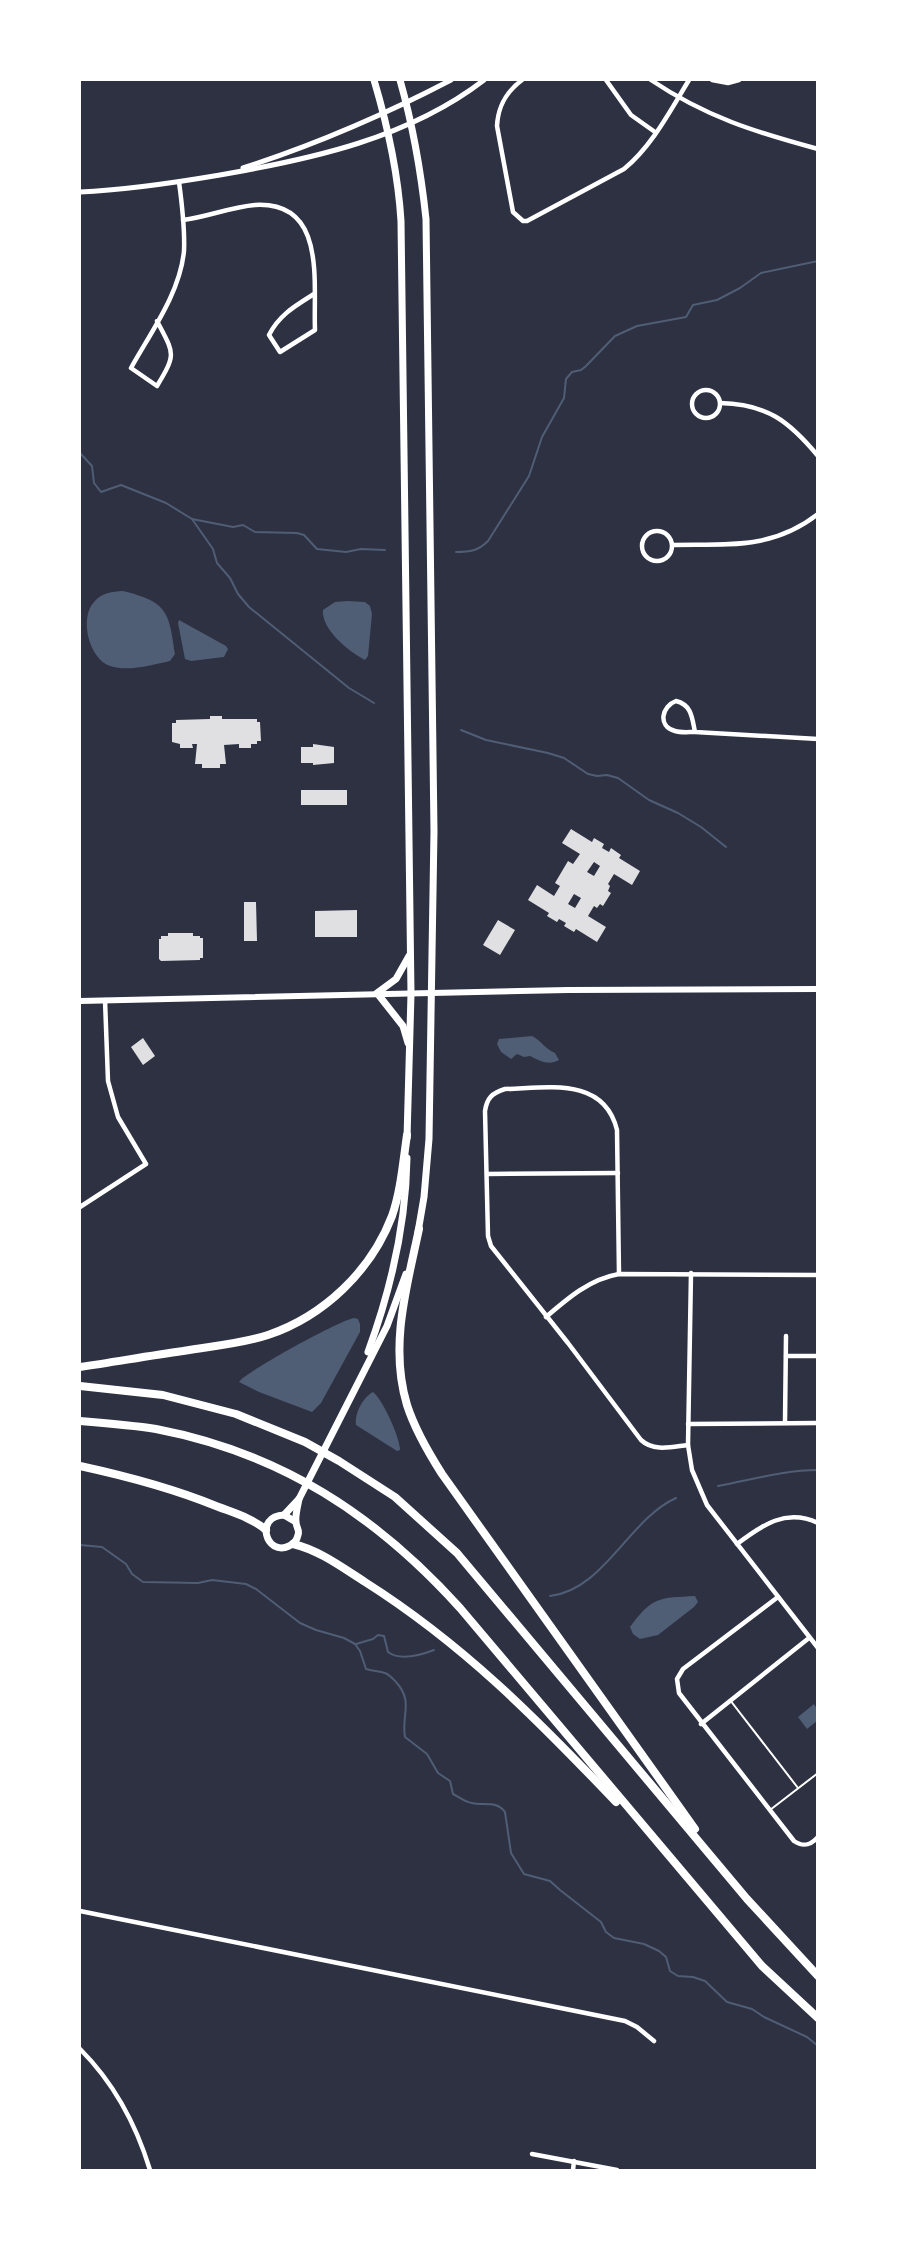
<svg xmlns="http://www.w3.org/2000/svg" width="897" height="2250" font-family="'Roboto Condensed',sans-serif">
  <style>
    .water { fill: #4f5d75 }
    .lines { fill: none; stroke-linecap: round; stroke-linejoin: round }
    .stream { stroke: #4f5d75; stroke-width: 2 }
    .building { fill: #e0e0e3; fill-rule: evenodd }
    .service { stroke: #fff; stroke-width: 2 }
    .minor { stroke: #fff; stroke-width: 4.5 }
    .tertiary { stroke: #fff; stroke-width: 5 }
    .secondary { stroke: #fff; stroke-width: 6 }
    .primary { stroke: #fff; stroke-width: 7 }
    .motorway { stroke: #fff; stroke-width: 8 }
  </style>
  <rect width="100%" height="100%" fill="#2d3142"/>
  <g class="water">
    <path d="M 123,591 C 168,602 169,612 175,654 L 170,661 C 152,665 128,672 110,666 C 89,659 79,618 94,602 C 102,592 112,592 123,591 Z"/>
    <path d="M 347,601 L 365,602 L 370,606 L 372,614 L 368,656 L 365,660 C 349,652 321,629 323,610 L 335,602 Z"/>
    <polygon points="179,620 226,646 228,649 224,657 191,661 185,659 178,623"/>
    <path d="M 532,1036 C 542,1041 545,1049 555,1053 L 559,1060 C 549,1066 540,1061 530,1056 L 524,1057 L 517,1054 L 511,1059 L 501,1052 L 497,1044 L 499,1039 Z"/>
    <path d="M 354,1318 L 358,1319 L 360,1324 L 360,1332 L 321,1403 L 312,1412 L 259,1392 L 239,1382 C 245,1372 340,1320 354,1318 Z"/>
    <path d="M 373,1392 C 383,1400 400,1438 400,1450 L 397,1451 L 356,1425 C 354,1414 363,1397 373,1392 Z"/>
    <path d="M 695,1596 L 698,1602 L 694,1607 L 658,1635 L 640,1639 L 633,1634 L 630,1627 C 653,1596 659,1598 695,1596 Z"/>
    <polygon points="814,1704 817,1709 817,1721 807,1729 798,1717"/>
  </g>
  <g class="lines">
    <g class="stream">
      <polyline points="80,453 92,466 94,483 101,492 121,485 166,503 192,519 233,527 243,525 255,532 297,533 304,535 317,549 346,552 361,549 385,550"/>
      <polyline points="192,519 213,549 217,563 230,578 238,594 249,607 349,688 374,703"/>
      <path d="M 456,552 C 470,552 478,551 488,541 L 529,476 L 542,437 L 564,398 L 566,379 L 572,372 L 581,370 L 586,366 L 615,336 L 637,326 L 686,317 L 693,305 L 717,300 L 740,288 L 761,273 L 818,261"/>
      <polyline points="461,730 486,740 548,753 564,758 588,774 597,776 607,775 618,778 649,800 678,813 701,827 726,847"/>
      <path d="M 718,1486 C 751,1480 784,1470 818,1470"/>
      <path d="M 80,1545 L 102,1547 L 126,1564 L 132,1574 L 143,1582 L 198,1583 L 212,1580 L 246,1584 L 256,1589 L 300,1623 L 316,1630 L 344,1638 L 355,1644 L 360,1651 L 366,1669 C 372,1671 379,1671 385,1673 C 390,1675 393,1679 396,1682 C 414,1702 401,1715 405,1737 L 427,1754 L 438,1773 L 450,1781 L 453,1794 C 459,1797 465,1802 472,1803 C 484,1806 496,1800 505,1812 L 511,1853 L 524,1874 L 550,1881 L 560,1890 L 601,1922 L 606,1932 L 614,1938 L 644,1944 L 659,1951 L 666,1957 L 670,1971 L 678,1976 L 693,1977 L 705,1981 L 727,2002 L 752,2009 L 764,2017 L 807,2037 L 818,2046"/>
      <path d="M 550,1596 C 604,1590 629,1519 676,1498"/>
      <path d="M 356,1644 L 373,1639 L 378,1635 L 384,1636 L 388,1652 C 400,1661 421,1655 434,1650"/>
    </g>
  </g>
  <g class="building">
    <polygon points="210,716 222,716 222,719 257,719 257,722 260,722 261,741 257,741 257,744 251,744 251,748 239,748 239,744 224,745 226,764 220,764 220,768 202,768 202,764 195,764 197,744 192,744 193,748 180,748 180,744 172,742 172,723 176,723 176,720 210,719"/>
    <polygon points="313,744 334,747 334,763 313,765 313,763 301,763 301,747 313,747"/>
    <rect x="301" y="790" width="46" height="15"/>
    <path d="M 571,829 L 592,842 L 594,838 L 604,844 L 602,848 L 609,852 L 611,848 L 621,855 L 619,858 L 640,871 L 632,885 L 614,874 L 608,884 L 610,886 L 608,891 L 611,893 L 603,906 L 600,904 L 597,908 L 594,906 L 588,916 L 606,927 L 597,942 L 576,929 L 574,932 L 564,926 L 566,923 L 559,919 L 557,922 L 547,916 L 549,913 L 528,900 L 537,885 L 554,896 L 560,886 L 555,883 L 568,861 L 573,864 L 580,854 L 562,843 ZM 594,862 L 600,866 L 594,876 L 587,872 ZM 574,894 L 581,898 L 575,908 L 568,904 Z"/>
    <polygon points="244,902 256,902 257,941 244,941"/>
    <polygon points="357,910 357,937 315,937 315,911"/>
    <polygon points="498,920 515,930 500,955 483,945"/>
    <polygon points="168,933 193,933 193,936 200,936 200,938 203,938 203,958 200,958 200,960 161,961 159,959 159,939 161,939 161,936 168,936"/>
    <polygon points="143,1038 155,1056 143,1065 131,1047"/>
  </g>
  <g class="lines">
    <g class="service">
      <polyline points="730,1700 798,1788"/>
      <polyline points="770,1810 818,1773"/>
    </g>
    <g class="minor">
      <path d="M 522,80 C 506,92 498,106 497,126 L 513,212 L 523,221 L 527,221 L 624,169 C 652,146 670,111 689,80"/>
      <polyline points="606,80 631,115 655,132"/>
      <path d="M 651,80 C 706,117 755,132 818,149"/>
      <polyline points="712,80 728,83 739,80"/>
      <path d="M 183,220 C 207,217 231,207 255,205 C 327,201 313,282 315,330 L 280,352 L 269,335 C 279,315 295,306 314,294"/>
      <path d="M 157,321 C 174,354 177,353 157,386 L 131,368 C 151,332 180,293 184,251 C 185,228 182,204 179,182"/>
      <circle cx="706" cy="404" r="14"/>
      <path d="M 720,403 C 767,404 789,421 818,456"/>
      <circle cx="657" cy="546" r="15"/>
      <path d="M 673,545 C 727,544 772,550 818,514"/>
      <path d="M 695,732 C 692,718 692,705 676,701 C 662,706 657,726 675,731 C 681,733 689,732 695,732 L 818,739"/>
      <polyline points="487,1174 618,1173"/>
      <polyline points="80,1207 146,1164 118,1117 108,1081 105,1000"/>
      <polyline points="691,1273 688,1445 692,1470 707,1505 818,1648"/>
      <path d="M 619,1274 L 617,1130 C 604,1076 547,1088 505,1089 C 492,1093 487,1098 485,1111 L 488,1236 L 491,1246 L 568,1343 L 641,1440 C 654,1452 671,1447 688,1445"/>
      <path d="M 546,1317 C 568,1298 590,1279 619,1274 L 818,1275"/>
      <polyline points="786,1356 818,1356"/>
      <polyline points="785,1422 786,1336"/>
      <polyline points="688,1424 818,1423"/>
      <path d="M 737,1544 C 762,1525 786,1508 818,1523"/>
      <path d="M 778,1597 L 683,1669 L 677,1679 L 679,1693 L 794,1841 C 803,1847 810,1846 818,1837"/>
      <polyline points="701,1724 809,1638"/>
      <polyline points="80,1911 625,2021 637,2027 654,2041"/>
      <path d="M 80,2049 C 114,2083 136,2124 150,2170"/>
      <polyline points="532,2154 617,2170"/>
      <polyline points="573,2170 574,2161"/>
    </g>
    <g class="tertiary">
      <path d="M 243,168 C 314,145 384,115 451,80"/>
      <path d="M 80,192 C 127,190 173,183 220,175 C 312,159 409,138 484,80"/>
    </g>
    <polyline class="secondary" points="80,1001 568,990 818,989"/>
    <g class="primary">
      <path d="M 374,80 C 388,127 398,172 401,221 L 411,994 L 407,1138"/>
      <path d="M 400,80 C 413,126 421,172 426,219 L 434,831 L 429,1139 L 424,1197 L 418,1232"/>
      <polyline points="408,1043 403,1026 377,993 396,979 409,956"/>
      <path d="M 368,1352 C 391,1289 406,1226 407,1158"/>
      <polyline points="284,1515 299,1499 387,1326 406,1274"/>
      <path d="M 296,1522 L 284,1515 C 254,1516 266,1557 289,1546 C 294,1544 297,1540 298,1535 C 300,1530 296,1527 296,1522 C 295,1515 298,1505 299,1499"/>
    </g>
    <g class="motorway">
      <path d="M 419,1229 C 407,1286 389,1346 407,1405 C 415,1430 428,1452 442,1474 L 695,1829"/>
      <path d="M 80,1367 C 114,1362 148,1356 183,1351 C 211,1346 241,1344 268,1335 C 324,1316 371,1271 392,1216 C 401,1190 403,1162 407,1135"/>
      <polyline points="80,1386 163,1395 236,1414 305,1442 339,1461 395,1497 457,1553 747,1899 818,1976"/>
      <path d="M 80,1421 C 105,1423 131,1425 156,1429 C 281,1453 376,1515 460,1608 L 762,1966 L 818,2018"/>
      <path d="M 80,1466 C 126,1476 172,1488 216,1506 C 234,1513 252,1518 266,1530"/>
      <path d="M 293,1544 C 319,1550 343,1568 365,1582 C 463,1644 537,1719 616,1802"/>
    </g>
  </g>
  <rect width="897" height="2250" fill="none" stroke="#ffffff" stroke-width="162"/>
</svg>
